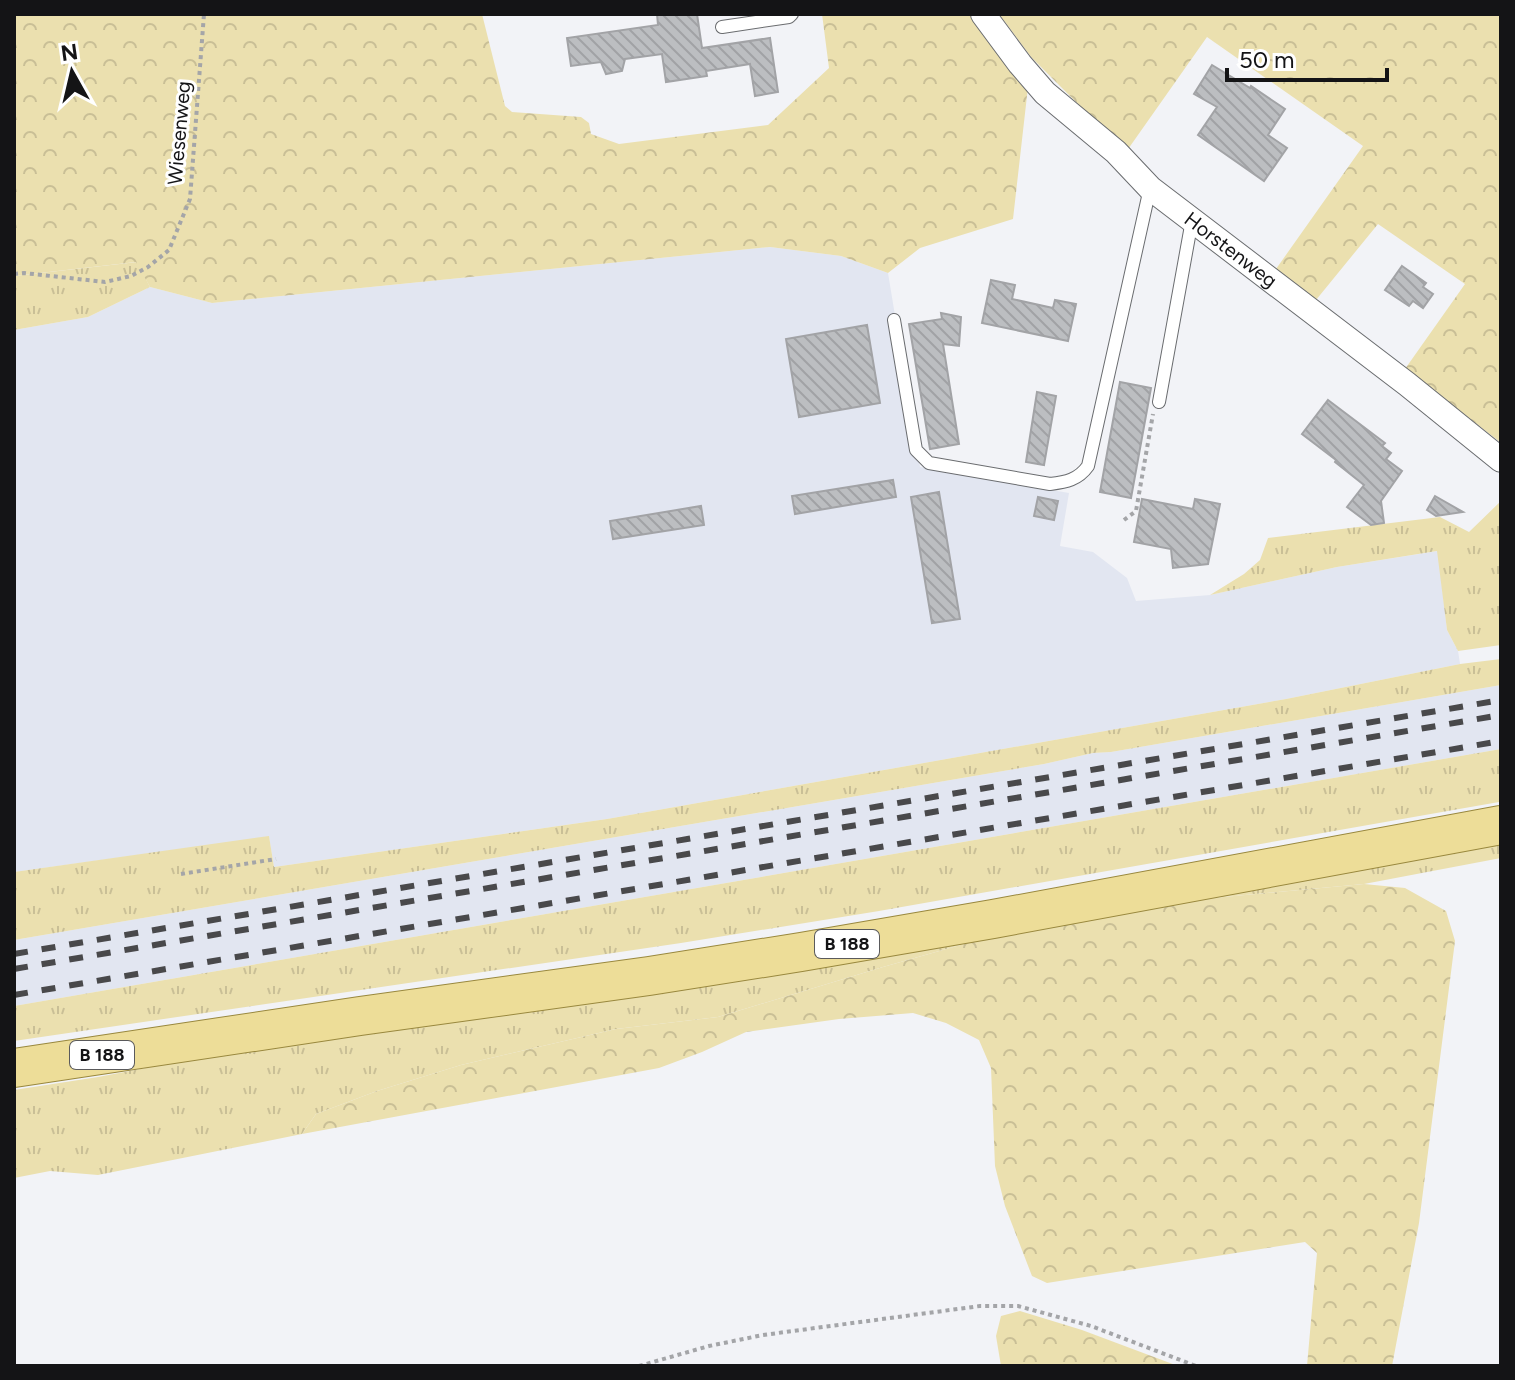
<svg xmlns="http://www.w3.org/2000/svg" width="1515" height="1380" font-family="Figtree,sans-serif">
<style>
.built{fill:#e2e6f1}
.grass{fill:url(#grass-tufts)}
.forest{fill:url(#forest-crowns)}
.building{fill:url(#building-back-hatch);stroke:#a2a3a6;stroke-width:2}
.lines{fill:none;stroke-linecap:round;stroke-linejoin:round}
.lane-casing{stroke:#6a6c6f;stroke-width:14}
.street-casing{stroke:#6a6c6f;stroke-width:26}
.primary-casing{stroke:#99883e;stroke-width:40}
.path{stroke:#a4a5a8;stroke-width:4;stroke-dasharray:4 4;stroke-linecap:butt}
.lane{stroke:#fff;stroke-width:12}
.street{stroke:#fff;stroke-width:24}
.primary{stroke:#eddd98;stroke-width:38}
.rail{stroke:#49494b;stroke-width:6;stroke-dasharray:14 14;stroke-linecap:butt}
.labels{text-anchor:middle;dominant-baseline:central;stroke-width:6;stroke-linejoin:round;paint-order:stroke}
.shield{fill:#fff;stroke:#5a5a5c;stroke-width:2}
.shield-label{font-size:18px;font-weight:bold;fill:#141416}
.street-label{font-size:20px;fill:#141416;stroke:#fff}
</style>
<defs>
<pattern id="grass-tufts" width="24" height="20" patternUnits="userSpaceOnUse" patternTransform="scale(2)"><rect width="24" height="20" fill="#ebe0af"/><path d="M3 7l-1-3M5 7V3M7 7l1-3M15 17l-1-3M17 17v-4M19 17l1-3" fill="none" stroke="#c9bf96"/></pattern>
<pattern id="forest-crowns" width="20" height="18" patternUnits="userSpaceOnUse" patternTransform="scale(2)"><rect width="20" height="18" fill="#ebe0af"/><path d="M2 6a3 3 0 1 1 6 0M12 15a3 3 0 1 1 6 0" fill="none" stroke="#c9bf96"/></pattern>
<pattern id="building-back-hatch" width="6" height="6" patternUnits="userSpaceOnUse" patternTransform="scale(2)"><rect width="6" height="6" fill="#bcbec1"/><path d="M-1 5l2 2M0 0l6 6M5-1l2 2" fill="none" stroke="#a1a2a5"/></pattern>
</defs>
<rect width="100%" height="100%" fill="#f2f3f7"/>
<g class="built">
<polygon points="770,247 841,256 888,273 920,467 1069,493 1060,546 1093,552 1127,578 1136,601 1210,595 1337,567 1438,551 1447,630 1458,651 1460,664 1286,699 607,819 274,867 269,837 14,872 14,330 88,317 150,287 212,303"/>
<polygon points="1501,685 1501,749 14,1006 14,940 1044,764 1093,753 1111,752"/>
</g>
<g class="grass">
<polygon points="137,262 150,287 88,317 14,330 14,276"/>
<polygon points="1501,501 1501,645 1458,651 1447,630 1437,551 1337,567 1210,595 1244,574 1260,560 1268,538 1440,517 1469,532"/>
<polygon points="1501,659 1501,685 1111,752 1093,753 1044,764 14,940 14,872 269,836 274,867 607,819 1286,699 1460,664"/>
<polygon points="1501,749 1501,802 1499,802 879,911 681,943 14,1041 14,1006"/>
<polygon points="1501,839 1501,858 1364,884 1137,905"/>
<polygon points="999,934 883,967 718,1017 616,1029 461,1065 377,1091 316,1114 302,1134 98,1175 50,1171 14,1178 14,1090 98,1077 287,1041"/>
</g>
<g class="forest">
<polygon points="14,14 482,14 505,106 512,112 581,117 589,123 591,134 619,144 768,125 829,68 822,14 972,14 1028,87 1013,219 920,248 888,273 841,256 770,247 212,303 150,287 136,262 14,276"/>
<polygon points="999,14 1501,14 1500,442 1405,369 1465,284 1378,224 1316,300 1276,269 1363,146 1207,37 1126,152 1031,57"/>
<polygon points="1364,884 1405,888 1446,911 1455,941 1419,1223 1392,1366 1307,1366 1317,1253 1305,1242 1047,1283 1032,1276 1005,1206 995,1166 991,1068 979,1040 946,1023 913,1013 839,1019 746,1032 702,1052 659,1068 302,1134 316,1114 377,1091 461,1065 616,1029 718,1017 883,967 999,934 1137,905"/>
<polygon points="1020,1311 1082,1330 1178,1366 1001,1366 996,1336 1001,1316"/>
</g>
<g class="building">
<polygon points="657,14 697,14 702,48 770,38 778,92 755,96 750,64 706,71 707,76 666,82 662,54 625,59 622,71 606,74 601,62 571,66 567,38 658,25"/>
<polygon points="1212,65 1250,88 1251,86 1285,109 1268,135 1287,148 1264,181 1198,135 1217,107 1194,94"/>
<polygon points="1402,266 1426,283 1423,287 1433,294 1423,308 1413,301 1409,306 1385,290"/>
<polygon points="991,280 1015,285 1012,299 1053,308 1055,300 1076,304 1068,341 982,323"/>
<polygon points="941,313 961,317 959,346 943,344 959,444 930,449 909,324 942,319"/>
<polygon points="867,325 880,403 799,417 786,339"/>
<polygon points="1120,382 1151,388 1131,498 1100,492"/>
<polygon points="1037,392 1056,396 1044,465 1026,462"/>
<polygon points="1328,400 1385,443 1382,446 1391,453 1386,459 1402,471 1381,501 1384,523 1371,525 1347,507 1364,485 1335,462 1336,460 1302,434"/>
<polygon points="893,480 896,497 795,514 792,496"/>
<polygon points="939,492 960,619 932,623 911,497"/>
<polygon points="1435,496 1463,512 1436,516 1427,510"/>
<polygon points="1038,497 1058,501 1054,520 1034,516"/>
<polygon points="1142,499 1193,509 1195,499 1220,504 1208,564 1173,568 1171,549 1134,542"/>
<polygon points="701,506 704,525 613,539 610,521"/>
</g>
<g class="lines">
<defs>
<g id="lane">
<polyline points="722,27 789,17 792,14"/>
<path d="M894 320 916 450 929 463 1050 484C1066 482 1078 480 1088 466L1150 188"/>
<polyline points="1159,402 1192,220"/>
</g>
<g id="street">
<path id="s1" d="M983 14 1020 64 1045 93 1116 152 1150 188 1407 384 1501 460"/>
</g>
<polyline id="primary" points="14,1068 360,1016 649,976 801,952 993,919 1501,825"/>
</defs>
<use href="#lane" class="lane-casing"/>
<use href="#street" class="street-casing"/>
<use href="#primary" class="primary-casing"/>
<g class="path">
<polyline points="14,274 24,273 105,282 131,276 148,267 169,250 190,199 204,14"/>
<polyline points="1124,520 1136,511 1153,414"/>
<polyline points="181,874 276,859"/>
<polyline points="639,1366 709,1346 763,1335 980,1306 1018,1306 1091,1326 1196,1366"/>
</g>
<use href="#lane" class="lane"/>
<use href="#street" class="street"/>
<use href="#primary" class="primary"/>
<g class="rail">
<polyline points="14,954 1501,700"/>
<polyline points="14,969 1501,715"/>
<polyline points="14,995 1501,741"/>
</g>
</g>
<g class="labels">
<g class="shield">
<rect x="815" y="930" width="64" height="28" rx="6"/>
<rect x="70" y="1041" width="64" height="28" rx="6"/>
</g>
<g class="shield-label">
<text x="847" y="944">B 188</text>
<text x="102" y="1055">B 188</text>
</g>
<g class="street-label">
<text transform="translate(179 133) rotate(-85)">Wiesenweg</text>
<text stroke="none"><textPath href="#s1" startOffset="344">Horstenweg</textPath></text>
</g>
</g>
<rect width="1515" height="1380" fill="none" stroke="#141416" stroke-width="32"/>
<g transform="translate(72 72) rotate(352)" stroke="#ffffff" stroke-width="6" paint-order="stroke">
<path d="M0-6L14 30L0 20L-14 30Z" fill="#141416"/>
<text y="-12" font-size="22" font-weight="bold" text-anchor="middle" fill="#141416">N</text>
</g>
<path d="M1227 68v12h160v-12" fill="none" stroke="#141416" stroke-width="4"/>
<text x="1239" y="68" font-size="24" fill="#141416" stroke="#ffffff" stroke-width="6" paint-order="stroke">50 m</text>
</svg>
